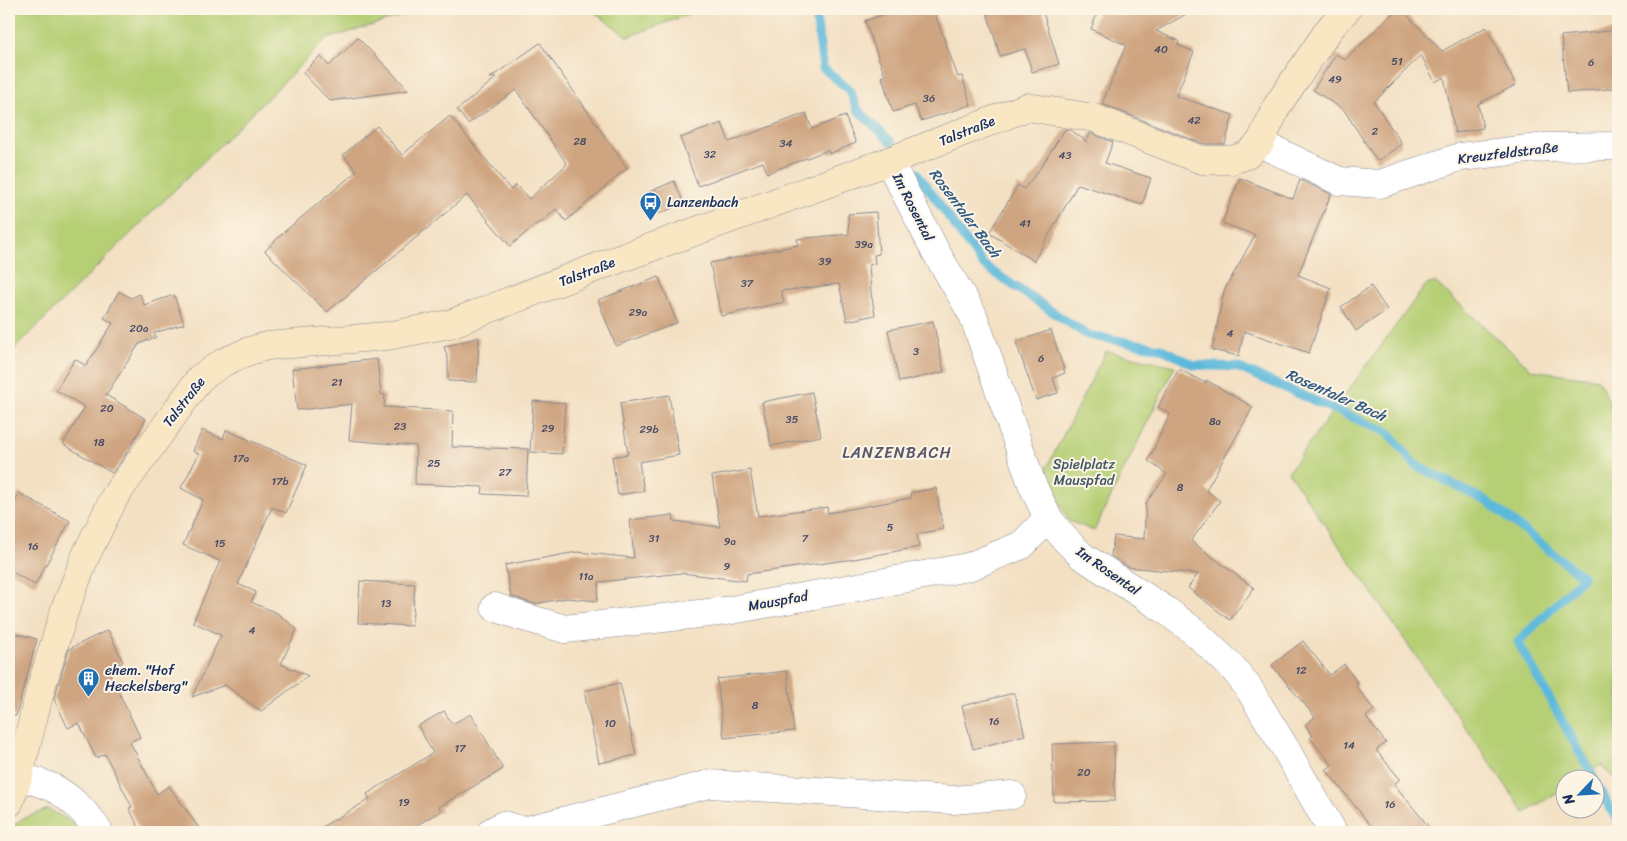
<svg xmlns="http://www.w3.org/2000/svg" width="1627" height="841" font-family="Sriracha,sans-serif">
<style>
.green{fill:#b6cf75;stroke:#687f6a}
.lines{fill:none;stroke-linecap:round;stroke-linejoin:round}
.stream{stroke:#5db9db;stroke-width:9}
.building{fill:#cfa581}
.minor-casing{stroke:#878890;stroke-width:29}
.secondary-casing{stroke:#878890;stroke-width:29}
.minor{stroke:#fff;stroke-width:28}
.secondary{stroke:#f9e7c3;stroke-width:28}
.labels{text-anchor:middle;dominant-baseline:central;stroke-width:4;stroke-linejoin:round;paint-order:stroke}
.number-label{font-size:11px;fill:#484c67}
.street-label{font-size:14px;fill:#1b2f5e;stroke:#fcf5e5}
.poi-label{font-size:14px;fill:#1b2f5e;stroke:#fcf5e5;text-anchor:start}
.park-label{font-size:14px;fill:#425764;stroke:#fcf5e5}
.water-label{font-size:15px;font-style:italic;fill:#2f5884;stroke:#fcf5e5}
.quarter-label{font-size:16px;letter-spacing:1px;fill:#5a586a;stroke:#fcf5e5}
</style>
<rect width="100%" height="100%" fill="#fcf5e5"/>
<filter id="ink" filterUnits="userSpaceOnUse"><feTurbulence type="fractalNoise" baseFrequency=".02" numOctaves="2"/><feDisplacementMap in="SourceGraphic" scale="10" xChannelSelector="R" yChannelSelector="G"/><feConvolveMatrix kernelMatrix="1 2 1 2 8 2 1 2 1" color-interpolation-filters="sRGB"/></filter>
<filter id="wash" filterUnits="userSpaceOnUse"><feTurbulence type="fractalNoise" baseFrequency=".0096" numOctaves="4" result="noise"/><feDisplacementMap in="SourceGraphic" scale="20" xChannelSelector="R" yChannelSelector="G"/><feGaussianBlur stdDeviation="1.12" result="paint"/><feColorMatrix in="noise" values="0 0 0 0 0 0 0 0 0 0 0 0 0 0 0 0 0 1.4 0 .05"/><feComposite in="paint" operator="in"/></filter>
<g filter="url(#wash)">
<rect width="100%" height="100%" fill="#f3e0c3"/>
<g class="green">
<polygon points="9,9 425,9 327,39 9,354"/>
<polygon points="590,9 702,9 628,37"/>
<polygon points="1435,282 1532,370 1598,379 1618,420 1618,783 1601,765 1580,778 1564,778 1564,788 1525,813 1288,472 1425,286"/>
<polygon points="1106,351 1175,366 1094,531 1069,521 1044,473"/>
<polygon points="48,809 77,825 81,832 9,832 9,829 22,819"/>
</g>
<g class="lines">
<g class="stream">
<polyline points="815,9 823,68 850,90 857,109 891,142"/>
<polyline points="917,173 983,265 1087,335 1160,348 1194,365 1237,367 1389,433 1415,465 1488,502 1583,577 1518,642 1594,778"/>
<polyline points="1594,780 1618,822"/>
</g>
</g>
<g id="blocks">
<g class="building">
<polygon points="900,9 933,9 958,77 962,76 971,105 921,121 915,105 893,112 882,77 885,76 865,21"/>
<polygon points="986,9 1042,9 1059,64 1032,72 1025,49 1000,56"/>
<polygon points="1099,9 1195,9 1156,31 1179,41 1178,45 1194,52 1176,96 1233,115 1225,144 1207,144 1201,143 1102,104 1126,45 1091,29"/>
<polygon points="1397,9 1401,9 1442,51 1486,27 1516,85 1478,104 1483,128 1455,133 1444,77 1435,82 1421,55 1374,102 1402,144 1377,161 1344,110 1313,90 1336,54 1345,60"/>
<polygon points="1618,30 1618,88 1567,93 1561,36"/>
<polygon points="358,38 409,90 330,101 303,73 320,56 329,66"/>
<polygon points="540,43 627,168 566,221 556,209 541,223 539,222 510,246 467,195 327,312 265,251 284,232 357,171 343,155 377,126 402,155 450,116 511,190 516,185 529,199 567,164 516,90 468,124 457,110 497,77 490,78"/>
<polygon points="806,113 812,129 845,116 856,143 829,154 828,150 767,173 763,162 698,186 680,138 722,123 729,142"/>
<polygon points="1065,129 1071,130 1087,142 1090,133 1113,142 1105,163 1151,178 1142,205 1078,184 1034,261 989,233 1018,185 1024,189 1041,167"/>
<polygon points="1240,178 1293,199 1300,180 1331,194 1298,275 1331,288 1309,353 1244,331 1239,356 1212,350 1224,291 1255,235 1222,223"/>
<polygon points="674,181 684,203 659,214 649,192"/>
<polygon points="876,212 879,254 874,255 875,264 869,265 871,293 875,315 847,321 839,284 781,291 784,302 721,316 710,263 798,245 797,239 849,234 848,214"/>
<polygon points="659,277 677,323 616,346 598,300"/>
<polygon points="1371,286 1387,310 1356,331 1341,307"/>
<polygon points="119,291 131,298 140,294 144,305 174,295 184,324 154,333 156,337 139,344 106,395 146,419 125,456 112,473 63,444 85,407 56,390 75,359 86,366 113,323 104,318"/>
<polygon points="933,321 944,372 899,382 888,330"/>
<polygon points="1051,330 1065,373 1053,378 1058,393 1036,400 1016,342"/>
<polygon points="479,337 477,382 448,381 448,359 444,347"/>
<polygon points="377,359 381,394 385,395 384,407 453,411 452,447 528,449 526,496 482,494 483,487 415,484 416,446 349,440 352,404 297,410 292,369"/>
<polygon points="1179,369 1205,383 1206,380 1253,407 1206,490 1220,501 1191,541 1254,588 1230,620 1188,588 1198,574 1128,567 1111,556 1114,536 1144,539 1146,503 1167,474 1148,461 1170,414 1158,407"/>
<polygon points="812,392 821,436 771,446 762,402"/>
<polygon points="669,395 679,455 639,462 644,491 618,495 612,457 628,454 620,403"/>
<polygon points="533,401 565,403 562,454 530,452"/>
<polygon points="202,430 223,439 226,430 307,465 286,513 272,507 238,584 256,592 251,602 277,613 297,629 281,664 308,676 261,711 225,685 192,697 221,635 193,622 220,561 183,545 203,500 181,488 199,454 193,451"/>
<polygon points="750,470 758,516 827,507 828,513 911,498 910,493 936,488 943,529 917,534 919,547 854,559 747,574 746,581 682,573 599,582 597,601 567,598 534,604 511,596 505,565 577,552 634,558 630,520 673,515 674,521 720,527 712,476"/>
<polygon points="19,493 70,521 35,585 9,570 9,513"/>
<polygon points="360,581 415,584 412,626 358,623"/>
<polygon points="108,630 123,662 108,669 140,737 130,742 157,794 169,786 202,832 141,832 129,808 132,807 105,754 96,758 79,723 68,728 54,699 69,649"/>
<polygon points="9,632 37,639 16,716 9,715"/>
<polygon points="1303,641 1330,675 1344,664 1358,684 1356,686 1374,710 1366,717 1386,743 1376,750 1400,779 1394,784 1433,832 1376,832 1326,770 1332,765 1310,738 1313,736 1305,725 1315,717 1272,665"/>
<polygon points="787,671 794,731 724,738 717,679"/>
<polygon points="620,683 636,755 599,763 584,691"/>
<polygon points="1014,693 1025,735 973,749 962,706"/>
<polygon points="444,711 452,724 471,714 503,769 439,807 441,811 405,832 313,832 370,799 367,794 433,753 418,726"/>
<polygon points="1114,742 1115,801 1054,802 1052,744"/>
</g>
</g>
</g>
<g filter="url(#ink)">
<use href="#blocks" fill-opacity="0" stroke="#878890" stroke-width="1"/>
<g class="lines">
<defs>
<g id="minor">
<polyline points="1260,143 1339,181 1380,184 1460,157 1546,147 1618,146"/>
<polyline points="889,161 937,254 973,315 1032,484 1048,518 1064,538 1082,556 1167,611 1196,633 1233,668 1248,687 1285,748 1333,832"/>
<polyline points="495,607 517,615 565,629 726,611 968,567 1022,545 1048,518"/>
<path d="M19 775C30 780 42 783 53 788 70 796 89 816 99 832"/>
<polyline points="491,832 503,825 523,831 710,784 953,800 1012,795"/>
</g>
<polyline id="secondary" points="9,803 19,775 40,691 64,612 86,555 115,496 200,378 224,362 249,351 267,346 387,336 450,324 600,266 889,161 1027,107 1094,118 1202,160 1232,160 1247,155 1260,143 1277,106 1330,28 1347,9"/>
</defs>
<use href="#minor" class="minor-casing"/>
<use href="#secondary" class="secondary-casing"/>
<use href="#minor" class="minor"/>
<use href="#secondary" class="secondary"/>
</g>
</g>
<defs>
<symbol id="bus-pin" viewBox="-11 -11 22 30"><path d="M0 17L-7.5 6A9.5 9.5 0 1 1 7.5 6Z" fill="#1f6fb2" stroke="#fcf5e5"/><path d="M-5-6H5V4H4V6H2V4H-2V6H-4V4H-5ZM-3.5-4V0h7V-4ZM-3.5 1.2v1.5H-2V1.2ZM2 1.2v1.5H3.5V1.2Z" fill="#fff"/></symbol>
<symbol id="building-pin" viewBox="-11 -11 22 30"><path d="M0 17L-7.5 6A9.5 9.5 0 1 1 7.5 6Z" fill="#1f6fb2" stroke="#fcf5e5"/><path d="M-4-6H4V6H1V3H-1V6H-4ZM-2.5-4.3h1.7v1.8h-1.7ZM.8-4.3h1.7v1.8H.8ZM-2.5-1h1.7V.8h-1.7ZM.8-1h1.7V.8H.8Z" fill="#fff"/></symbol>
</defs>
<g fill-rule="evenodd">
<use href="#bus-pin" x="638" y="190" width="25" height="34"/>
<use href="#building-pin" x="76" y="666" width="25" height="34"/>
</g>
<g class="labels">
<g class="number-label">
<text x="1161" y="49">40</text>
<text x="1397" y="61">51</text>
<text x="1591" y="62">6</text>
<text x="1335" y="79">49</text>
<text x="929" y="98">36</text>
<text x="1194" y="120">42</text>
<text x="1375" y="131">2</text>
<text x="580" y="141">28</text>
<text x="786" y="143">34</text>
<text x="710" y="154">32</text>
<text x="1065" y="155">43</text>
<text x="1025" y="223">41</text>
<text x="864" y="244">39a</text>
<text x="825" y="261">39</text>
<text x="747" y="283">37</text>
<text x="638" y="312">29a</text>
<text x="139" y="328">20a</text>
<text x="1230" y="333">4</text>
<text x="916" y="351">3</text>
<text x="1041" y="358">6</text>
<text x="337" y="382">21</text>
<text x="107" y="408">20</text>
<text x="792" y="419">35</text>
<text x="1215" y="421">8a</text>
<text x="400" y="426">23</text>
<text x="548" y="428">29</text>
<text x="649" y="429">29b</text>
<text x="99" y="442">18</text>
<text x="241" y="458">17a</text>
<text x="434" y="463">25</text>
<text x="505" y="472">27</text>
<text x="280" y="481">17b</text>
<text x="1180" y="487">8</text>
<text x="890" y="527">5</text>
<text x="654" y="538">31</text>
<text x="805" y="538">7</text>
<text x="730" y="541">9a</text>
<text x="220" y="543">15</text>
<text x="33" y="546">16</text>
<text x="727" y="566">9</text>
<text x="586" y="576">11a</text>
<text x="386" y="603">13</text>
<text x="252" y="630">4</text>
<text x="1301" y="670">12</text>
<text x="755" y="705">8</text>
<text x="994" y="721">16</text>
<text x="610" y="723">10</text>
<text x="1349" y="745">14</text>
<text x="460" y="748">17</text>
<text x="1084" y="772">20</text>
<text x="404" y="802">19</text>
<text x="1390" y="804">16</text>
</g>
<g class="street-label">
<text transform="translate(967 131) rotate(-22)">Talstraße</text>
<text transform="translate(1508 153) rotate(-7)">Kreuzfeldstraße</text>
<text transform="translate(913 207) rotate(63)">Im Rosental</text>
<text transform="translate(587 272) rotate(-21)">Talstraße</text>
<text transform="translate(184 402) rotate(-52)">Talstraße</text>
<text transform="translate(1108 571) rotate(35)">Im Rosental</text>
<text transform="translate(778 601) rotate(-10)">Mauspfad</text>
</g>
<g class="poi-label">
<text x="667" y="202">Lanzenbach</text>
<text x="105" y="670">ehem. "Hof<tspan x="105" dy="16">Heckelsberg"</tspan></text>
</g>
<g class="park-label">
<text x="1084" y="464">Spielplatz<tspan x="1084" dy="16">Mauspfad</tspan></text>
</g>
<g class="water-label">
<text transform="translate(965 213) rotate(53)">Rosentaler Bach</text>
<text transform="translate(1336 395) rotate(24)">Rosentaler Bach</text>
</g>
<g class="quarter-label">
<text x="897" y="452">LANZENBACH</text>
</g>
</g>
<rect width="1627" height="841" fill="none" stroke="#fcf5e5" stroke-width="30"/>
<g transform="translate(1580 794) rotate(245)"><circle r="24" fill="#fcf5e5" stroke="#a2a6af"/>
<path d="M0-4L9 19L0 12L-9 19Z" fill="#1f6fb2"/>
<text y="-8" font-size="14" font-weight="bold" text-anchor="middle" fill="#1b2f5e">N</text>
</g>
</svg>
